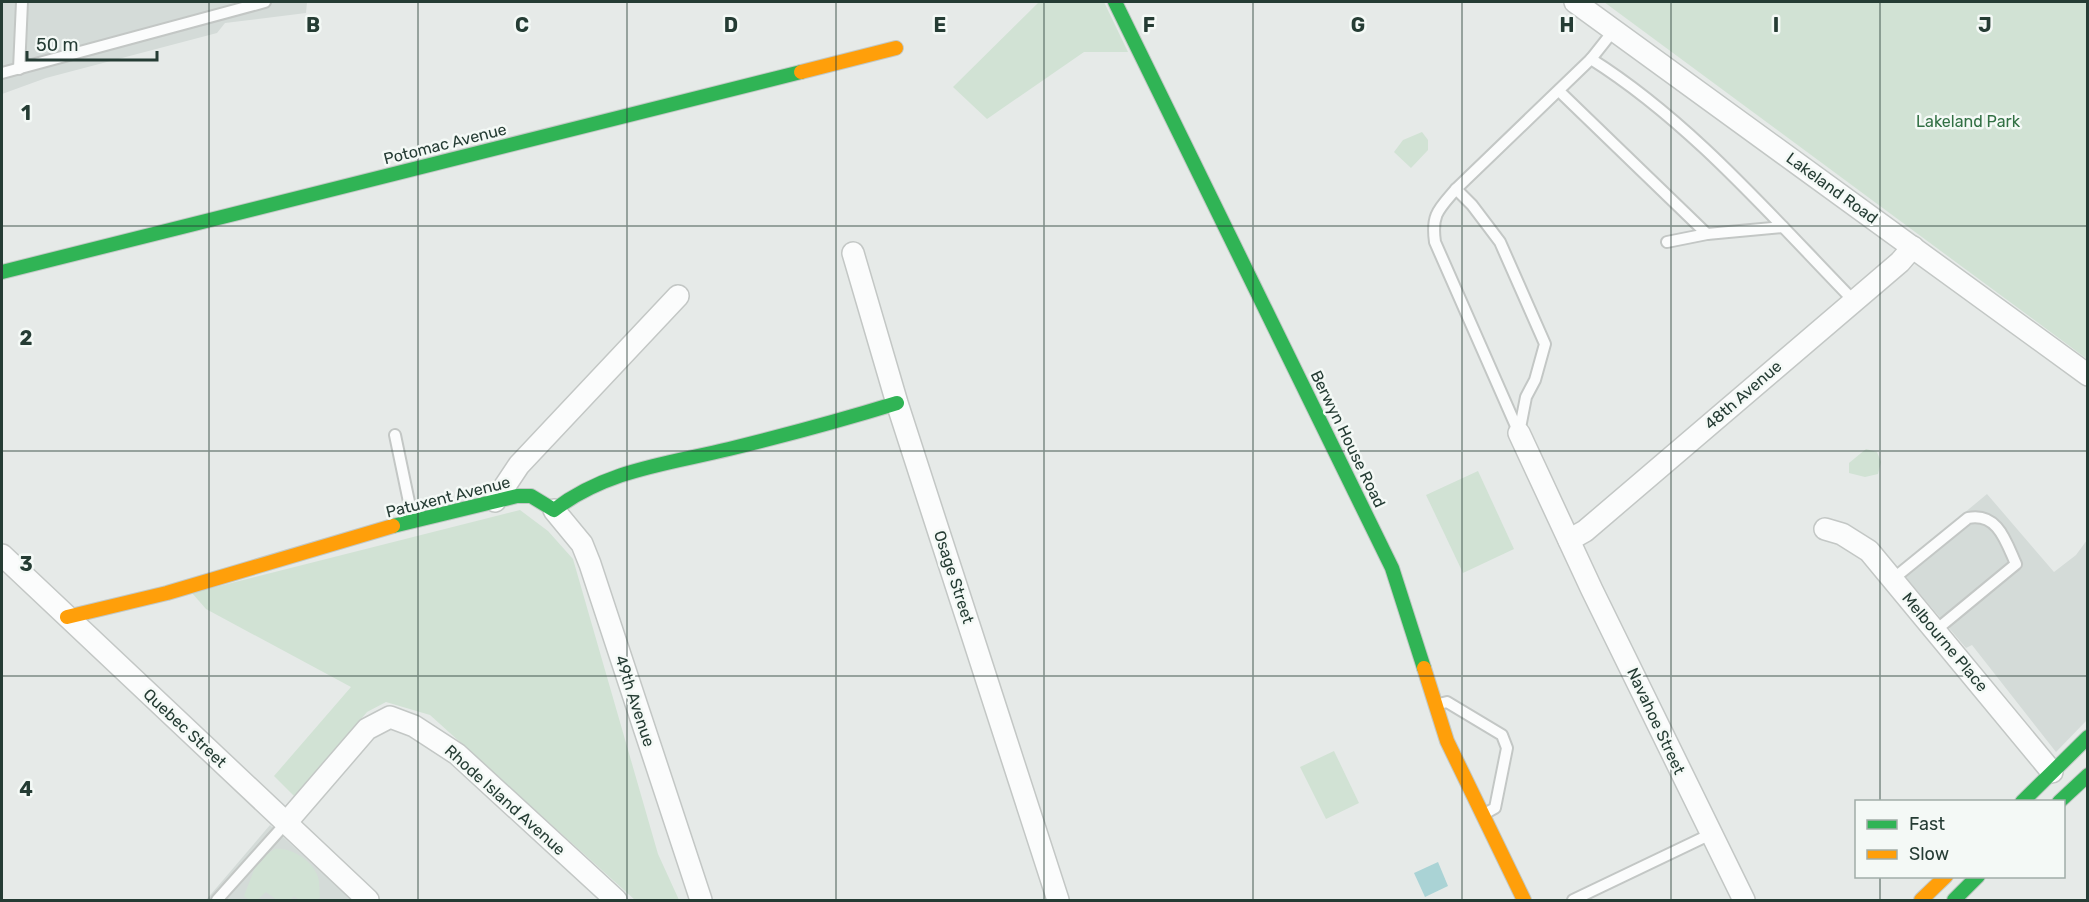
<svg xmlns="http://www.w3.org/2000/svg" width="2089" height="902" font-family="Rubik,sans-serif">
<style>
.built{fill:#d4dbd8}
.green{fill:#d1e2d4}
.water{fill:#aad3d5}
.lines{fill:none;stroke-linecap:round;stroke-linejoin:round}
.lane-casing{stroke:#c3c7c5;stroke-width:14}
.street-casing{stroke:#c3c7c5;stroke-width:24}
.fast-casing{stroke:#c2c8c5;stroke-width:16}
.slow-casing{stroke:#c2c8c5;stroke-width:16}
.lane{stroke:#fbfcfc;stroke-width:10}
.street{stroke:#fbfcfc;stroke-width:21}
.fast{stroke:#30b455;stroke-width:14}
.slow{stroke:#ff9f0a;stroke-width:14}
.grid{fill:none;stroke:#253c34;stroke-width:1.5;stroke-opacity:0.55}
.labels{text-anchor:middle;dominant-baseline:central;stroke-width:5;stroke-linejoin:round;paint-order:stroke}
.park-label{font-size:16px;fill:#327044;stroke:#f4f9f6}
.street-label{font-size:16px;fill:#253c34;stroke:#f4f9f6}
.grid-label{font-size:20px;text-anchor:middle;font-weight:bold;fill:#253c34;stroke:#f4f9f6;stroke-width:5;stroke-linejoin:round;paint-order:stroke}
</style>
<rect width="100%" height="100%" fill="#e6eae8"/>
<g class="built">
<polygon points="2,2 307,2 306,13 225,23 217,33 46,78 2,94"/>
<polygon points="1987,494 2054,572 2076,555 2087,540 2087,720 2056,752 1972,645 1966,648 1898,568"/>
<polygon points="270,825 352,900 206,900"/>
</g>
<g class="green">
<polygon points="1039,2 1104,2 1128,52 1084,52 987,119 953,87"/>
<polygon points="1604,2 2087,2 2087,359"/>
<polygon points="1422,132 1428,140 1428,150 1411,168 1394,152 1403,140"/>
<polygon points="1866,449 1877,452 1881,462 1878,474 1865,477 1849,473 1849,463"/>
<polygon points="1478,471 1514,549 1463,573 1426,495"/>
<polygon points="520,510 548,531 573,559 658,854 679,900 635,900 430,715 386,702 367,712 295,797 274,776 351,687 206,609 192,593"/>
<polygon points="1334,751 1359,803 1326,819 1300,767"/>
<path d="M275 849C291 847 313 861 318 877 320 883 319 891 320 897L317 900H299L294 896 290 900H277L266 892 257 900H249L244 896 257 862 260 863 267 854Z"/>
</g>
<polygon class="water" points="1438,862 1448,886 1425,897 1414,873"/>
<g class="lines">
<defs>
<g id="lane">
<path d="M1591 59C1691 122 1772 217 1854 301"/>
<polyline points="19,69 22,2"/>
<polyline points="2,73 265,2"/>
<polyline points="1559,91 1707,234"/>
<polyline points="1456,189 1472,205 1500,242 1545,344 1535,380 1526,397 1519,433"/>
<polyline points="1667,242 1707,234 1783,227"/>
<path d="M1519 433 1435 242C1431 214 1439 209 1456 189L1591 59 1614 30"/>
<polyline points="395,435 413,521"/>
<path d="M1893 579 1968 518C1998 512 2006 542 2016 564L1936 630"/>
<polyline points="1439,704 1447,702 1502,735 1507,748 1495,808 1486,813"/>
<polyline points="217,900 286,823"/>
<polyline points="1573,900 1711,834"/>
</g>
<g id="street">
<polyline points="1575,2 2088,375"/>
<polyline points="853,253 897,403 1058,900"/>
<polyline points="1519,433 1592,590 1744,900"/>
<polyline points="495,501 519,465 678,296"/>
<polyline points="554,510 582,544 590,564 701,900"/>
<polyline points="1825,529 1842,534 1869,551 2052,772"/>
<polyline points="1569,540 1585,531 1900,262 1913,247"/>
<polyline points="2,555 368,900"/>
<polyline points="286,823 367,729 390,717 414,726 457,754 616,900"/>
</g>
<g id="fast">
<polyline points="1115,2 1392,568 1424,668"/>
<polyline points="2,272 801,72"/>
<path d="M393 526 517 496H531L554 510C606 470 667 464 729 449 786 435 842 420 897 403"/>
<polyline points="2022,802 2088,737"/>
<polyline points="2059,802 2088,775"/>
<polyline points="1954,900 1978,876"/>
</g>
<g id="slow">
<polyline points="801,72 896,48"/>
<polyline points="67,617 167,593 393,526"/>
<polyline points="1424,668 1447,741 1524,900"/>
<polyline points="1921,900 1946,876"/>
</g>
</defs>
<use href="#lane" class="lane-casing"/>
<use href="#street" class="street-casing"/>
<use href="#fast" class="fast-casing"/>
<use href="#slow" class="slow-casing"/>
<use href="#lane" class="lane"/>
<use href="#street" class="street"/>
<use href="#fast" class="fast"/>
<use href="#slow" class="slow"/>
</g>
<path class="grid" d="M209 2V900M418 2V900M627 2V900M836 2V900M1044 2V900M1253 2V900M1462 2V900M1671 2V900M1880 2V802M2 226H2088M2 451H2088M2 676H2088M1880 876V900"/>
<g class="labels">
<g class="park-label">
<text x="1968" y="121">Lakeland Park</text>
</g>
<g class="street-label">
<text transform="translate(445 144) rotate(-14)">Potomac Avenue</text>
<text transform="translate(1832 188) rotate(36)">Lakeland Road</text>
<text transform="translate(1743 395) rotate(-41)">48th Avenue</text>
<text transform="translate(1348 439) rotate(64)">Berwyn House Road</text>
<text transform="translate(448 497) rotate(-14)">Patuxent Avenue</text>
<text transform="translate(954 577) rotate(72)">Osage Street</text>
<text transform="translate(1945 642) rotate(50)">Melbourne Place</text>
<text transform="translate(635 701) rotate(72)">49th Avenue</text>
<text transform="translate(1656 721) rotate(65)">Navahoe Street</text>
<text transform="translate(185 728) rotate(43)">Quebec Street</text>
<text transform="translate(505 800) rotate(42)">Rhode Island Avenue</text>
</g>
</g>
<g class="grid-label">
<text x="313" y="32">B</text>
<text x="522" y="32">C</text>
<text x="731" y="32">D</text>
<text x="940" y="32">E</text>
<text x="1149" y="32">F</text>
<text x="1358" y="32">G</text>
<text x="1567" y="32">H</text>
<text x="1776" y="32">I</text>
<text x="1985" y="32">J</text>
<text x="26" y="120">1</text>
<text x="26" y="345">2</text>
<text x="26" y="571">3</text>
<text x="26" y="796">4</text>
</g>
<rect width="2089" height="902" fill="none" stroke="#253c34" stroke-width="6"/>
<rect x="1855" y="800" width="210" height="78" fill="#f4f9f6" stroke="#a1ada8" stroke-width="1.5"/>
<rect x="1867" y="820" width="30" height="9" fill="#30b455" stroke="#a1ada8" stroke-width="1.5"/>
<text x="1909" y="830" font-size="18" fill="#253c34">Fast</text>
<rect x="1867" y="850" width="30" height="9" fill="#ff9f0a" stroke="#a1ada8" stroke-width="1.5"/>
<text x="1909" y="860" font-size="18" fill="#253c34">Slow</text>
<path d="M27 51v9h130v-9" fill="none" stroke="#253c34" stroke-width="3"/>
<text x="36" y="51" font-size="18" fill="#253c34" stroke="#f4f9f6" stroke-width="4.5" paint-order="stroke">50 m</text>
</svg>
